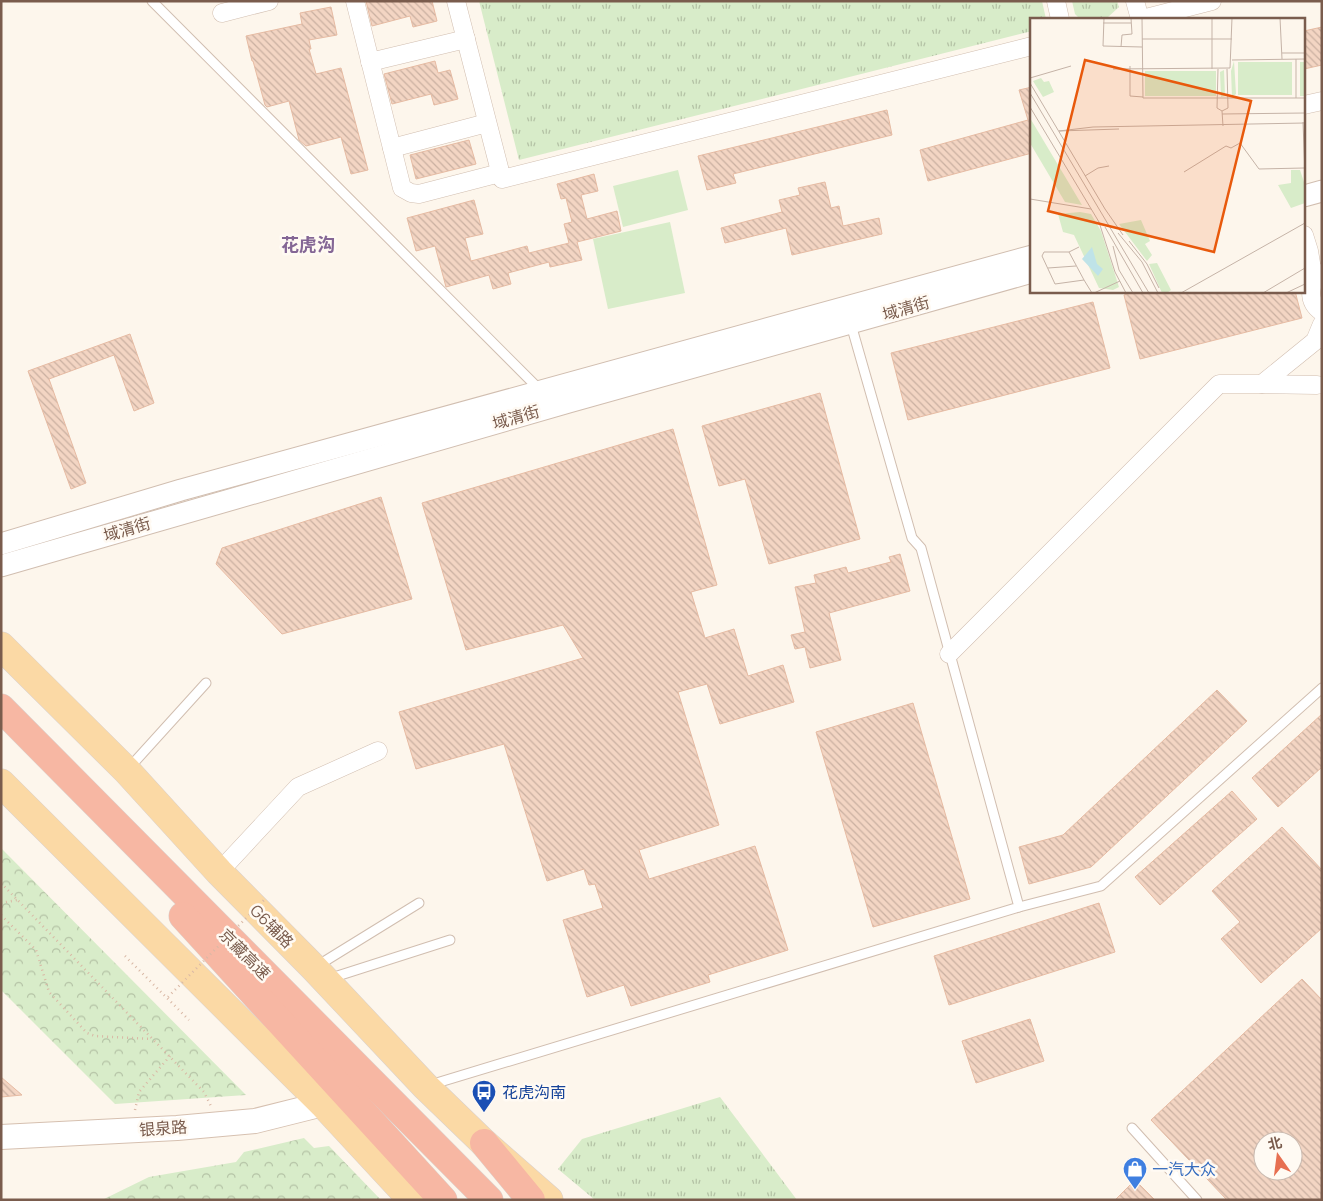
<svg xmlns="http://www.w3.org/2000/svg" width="1323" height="1201" font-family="Manrope,'Noto Sans SC',sans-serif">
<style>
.grass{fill:url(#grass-tufts)}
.forest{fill:url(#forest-crowns)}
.pitch{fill:#d8ecc9}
.building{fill:url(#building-back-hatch);stroke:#e6bba3;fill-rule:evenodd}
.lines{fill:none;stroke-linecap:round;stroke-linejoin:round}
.service-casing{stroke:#d1beb0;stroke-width:11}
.minor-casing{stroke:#d1beb0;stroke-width:19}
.tertiary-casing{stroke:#d1beb0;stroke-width:23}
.secondary-casing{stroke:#d6c0b0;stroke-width:26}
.primary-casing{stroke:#dad1cd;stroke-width:29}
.motorway-casing{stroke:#dad1cd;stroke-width:29}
.path{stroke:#d9b8a5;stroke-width:2.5;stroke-dasharray:1 4;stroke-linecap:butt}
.service{stroke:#fff;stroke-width:9}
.minor{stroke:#fff;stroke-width:18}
.tertiary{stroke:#fff;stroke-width:21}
.secondary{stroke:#fff;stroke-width:24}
.primary{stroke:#fbd9a5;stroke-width:28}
.motorway{stroke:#f7b7a3;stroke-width:28}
.path-bridge{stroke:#d9b8a5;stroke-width:2.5;stroke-dasharray:1 4;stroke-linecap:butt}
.labels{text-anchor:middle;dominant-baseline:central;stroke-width:5;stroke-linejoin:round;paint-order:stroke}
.street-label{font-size:16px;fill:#7a5c4d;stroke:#fffaf3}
.transit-label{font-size:16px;fill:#164399;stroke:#fffaf3;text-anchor:start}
.shop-label{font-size:16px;fill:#366cbe;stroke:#fffaf3;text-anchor:start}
.neighbourhood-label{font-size:18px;font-weight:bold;fill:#846695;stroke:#fffaf3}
.inset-road{fill:none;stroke:#c5b3a7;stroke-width:1}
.view{fill:#e8590c;fill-opacity:0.15;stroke:#e8590c;stroke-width:2.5}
.inset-edge{fill:none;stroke:#7a5c4d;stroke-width:2.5}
</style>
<defs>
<pattern id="grass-tufts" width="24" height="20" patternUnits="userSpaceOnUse" patternTransform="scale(1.25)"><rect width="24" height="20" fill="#d8ecc9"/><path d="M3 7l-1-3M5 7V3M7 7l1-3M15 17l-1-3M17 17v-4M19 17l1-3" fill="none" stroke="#b4c2a5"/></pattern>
<pattern id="forest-crowns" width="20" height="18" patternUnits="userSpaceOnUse" patternTransform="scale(1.25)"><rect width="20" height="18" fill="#d8ecc9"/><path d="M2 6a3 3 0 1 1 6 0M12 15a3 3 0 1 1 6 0" fill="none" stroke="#b4c2a5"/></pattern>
<pattern id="building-back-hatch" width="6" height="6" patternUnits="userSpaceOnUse" patternTransform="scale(1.25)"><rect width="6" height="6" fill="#f3d5c3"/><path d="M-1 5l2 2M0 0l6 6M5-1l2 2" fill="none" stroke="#cab0a1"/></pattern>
</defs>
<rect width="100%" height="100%" fill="#fdf6ec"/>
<g class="grass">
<polygon points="479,1 1042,1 1046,19 1032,19 1032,31 519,160"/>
<polygon points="1072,1 1117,1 1119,7 1107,18 1080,19 1075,14"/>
<polygon points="720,1097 797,1200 595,1200 558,1169 582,1139"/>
</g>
<g class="forest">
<polygon points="1,848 246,1095 115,1104 1,990"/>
<polygon points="304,1138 314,1148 329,1146 381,1200 102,1200 149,1177 236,1162 244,1152"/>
</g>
<g class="pitch">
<polygon points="678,170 688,210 623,227 613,186"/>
<polygon points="670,222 685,293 608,309 593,239"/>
</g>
<g class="building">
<polygon points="366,1 432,1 437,21 413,27 410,16 372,26"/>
<polygon points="331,7 337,35 309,40 311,49 309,49 316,74 341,68 368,170 351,174 341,137 306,146 299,140 289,101 267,107 265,105 253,61 252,61 246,36 302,24 300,13"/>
<polygon points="1322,27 1322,65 1304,69 1304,31"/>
<polygon points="435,61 438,73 450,70 458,99 434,105 431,94 392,104 384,74"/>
<polygon points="1032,87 1032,153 928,181 920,150 1028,120 1019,90"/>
<polygon points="887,110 892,135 733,174 736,183 707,190 698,156"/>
<polygon points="469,140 476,164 416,179 410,155"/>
<polygon points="594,174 598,191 581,195 587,219 617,211 621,231 577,242 582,260 550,267 549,262 508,273 511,284 493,289 489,275 446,287 435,246 416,251 407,218 474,200 483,234 465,238 471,261 527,246 529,253 569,243 564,224 572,222 566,198 561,199 557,184"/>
<polygon points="825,182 831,208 839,206 843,226 879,218 882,234 792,255 786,228 725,243 721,228 782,212 779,200 800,195 798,188"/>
<polygon points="1139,291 1295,291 1302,318 1140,359 1124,295"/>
<polygon points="1093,302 1110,368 908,420 891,353"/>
<polygon points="130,334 154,403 134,411 114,355 49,379 86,483 71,489 28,371"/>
<polygon points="820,393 860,539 769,564 745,479 719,486 702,426"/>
<polygon points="673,429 717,585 691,592 705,638 734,629 748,676 783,665 794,702 720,724 707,684 678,692 719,825 639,850 649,879 755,846 788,950 708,975 710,982 631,1006 624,985 587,997 563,920 603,908 595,884 589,885 584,869 547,881 504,744 416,769 399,712 583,658 563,625 466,650 422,503"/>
<polygon points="381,497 412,599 282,634 216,564 222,548"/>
<polygon points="900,554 910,591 829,613 841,660 810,668 805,647 795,649 791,635 805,632 795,587 816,583 814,575 846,567 848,573 891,562 889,557"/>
<polygon points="1217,690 1247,721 1091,867 1029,884 1019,847 1063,835"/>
<polygon points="913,703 970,899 873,927 816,732"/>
<polygon points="1322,714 1322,767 1278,807 1252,778"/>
<polygon points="1232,791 1257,819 1160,905 1135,877"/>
<polygon points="1282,827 1322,870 1322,928 1261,983 1221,939 1240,922 1212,891"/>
<polygon points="1099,903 1115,952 949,1005 934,956"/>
<path d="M1302 979 1322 1000V1200H1227L1151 1120ZM1263 1141H1293V1171H1263Z"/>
<polygon points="1030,1019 1044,1061 976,1083 962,1041"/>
<polygon points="1,1077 22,1095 1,1097"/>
<polygon points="1135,1180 1155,1200 1115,1200"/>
</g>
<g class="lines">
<defs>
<g id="service">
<polyline points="152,1 540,390"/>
<polyline points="129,768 206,683"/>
<polyline points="1019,907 1101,886 1322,688"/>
<polyline points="317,966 419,903"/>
<polyline points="328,979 450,940"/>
<polyline points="430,1085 1019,907 921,548 912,538 850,321"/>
<polyline points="1132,1128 1197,1200"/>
</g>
<g id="minor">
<polyline points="355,1 402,188 411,193 419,194 500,173"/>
<polyline points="456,1 502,179 1032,46"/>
<polyline points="1056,1 1060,19"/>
<polyline points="1135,1 1140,19"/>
<polyline points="222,13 269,1"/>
<polyline points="1142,19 1212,1"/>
<polyline points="370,62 466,39"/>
<polyline points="1304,105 1322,101"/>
<polyline points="392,148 487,123"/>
<polyline points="1304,235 1309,251 1314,281"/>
<path d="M1322 273C1308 283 1307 302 1322 312"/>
<polyline points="1262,384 1317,385"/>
<polyline points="949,654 1219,384 1262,384 1315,341 1322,324"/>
<polyline points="219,872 298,787 378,751"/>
</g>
<g id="tertiary">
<polyline points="1304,196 1322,191"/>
<polyline points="1,544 181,490 1032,256"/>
<polyline points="1,566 569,402 1032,272"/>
</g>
<polyline id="secondary" points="1,1137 177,1128 255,1121 323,1104"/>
<g id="primary">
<polyline points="1,646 127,771 219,872 314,968 425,1086 484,1143 549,1200"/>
<polyline points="1,783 323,1104 412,1200"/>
</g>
<g id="motorway">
<polyline points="1,708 489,1200"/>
<polyline points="183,916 443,1200"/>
<polyline points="484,1143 531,1200"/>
</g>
</defs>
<use href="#service" class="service-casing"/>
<use href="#minor" class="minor-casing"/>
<use href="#tertiary" class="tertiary-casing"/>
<use href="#secondary" class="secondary-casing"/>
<use href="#primary" class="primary-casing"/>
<use href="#motorway" class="motorway-casing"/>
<g class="path">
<polyline points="1,883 204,1092 211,1106"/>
<polyline points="1,903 17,900"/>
<polyline points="1,915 36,950 49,992 87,1033 95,1036 152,1039"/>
<polyline points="125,956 189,1020"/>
<polyline points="135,1110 139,1092 170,1056"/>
</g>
<use href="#service" class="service"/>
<use href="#minor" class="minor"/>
<use href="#tertiary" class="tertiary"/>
<use href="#secondary" class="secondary"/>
<use href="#primary" class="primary"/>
<use href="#motorway" class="motorway"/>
<polyline class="path-bridge" points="168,997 266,898"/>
</g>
<defs>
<symbol id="bus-pin" viewBox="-11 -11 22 30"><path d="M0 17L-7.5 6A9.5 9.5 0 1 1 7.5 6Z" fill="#1a4fb4" stroke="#fffaf3"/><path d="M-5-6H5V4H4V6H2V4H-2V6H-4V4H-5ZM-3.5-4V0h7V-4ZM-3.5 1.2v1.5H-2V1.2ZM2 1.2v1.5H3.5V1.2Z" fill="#fff"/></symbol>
<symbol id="shop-pin" viewBox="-11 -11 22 30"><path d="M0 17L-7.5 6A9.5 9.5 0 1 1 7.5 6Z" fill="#3f7fe0" stroke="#fffaf3"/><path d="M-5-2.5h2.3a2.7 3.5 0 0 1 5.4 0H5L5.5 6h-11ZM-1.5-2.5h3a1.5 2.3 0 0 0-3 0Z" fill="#fff"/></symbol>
</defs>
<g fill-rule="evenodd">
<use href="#bus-pin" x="470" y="1078" width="28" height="38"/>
<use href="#shop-pin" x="1121" y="1155" width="28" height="38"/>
</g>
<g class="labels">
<g class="street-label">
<text transform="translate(906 308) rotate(-16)">域清街</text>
<text transform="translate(516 417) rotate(-16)">域清街</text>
<text transform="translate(127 529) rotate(-16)">域清街</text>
<text transform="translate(272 926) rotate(45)">G6辅路</text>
<text transform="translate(245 954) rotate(45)">京藏高速</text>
<text transform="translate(163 1128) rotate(-4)">银泉路</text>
</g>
<g class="transit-label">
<text x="502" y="1092">花虎沟南</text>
</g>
<g class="shop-label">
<text x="1152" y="1169">一汽大众</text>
</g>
<g class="neighbourhood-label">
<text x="308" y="244">花虎沟</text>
</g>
</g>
<g transform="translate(1030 18)">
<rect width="275" height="275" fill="#fdf6ec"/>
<path d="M204 43 206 76 202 79 201 53ZM208 44H262V77H208ZM270 44H275V78H270ZM194 52 195 78 191 79 190 54ZM115 53H186V78H115ZM111 202 120 223 115 226 122 237 117 243 89 206ZM127 245 141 272 137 275H132L119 246Z" fill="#d8ecc9"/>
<path d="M11 60 14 64 19 63 24 74 13 79 3 63ZM0 100 52 187 35 184 0 125ZM261 152H270L275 167V185L261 190 248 167 261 165ZM50 194 61 196 71 213 89 269 83 272 69 270 44 217 33 214 28 196Z" fill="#d8ecc9"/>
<path d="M62 229 67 246 73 251 68 258 52 241Z" fill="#bfe3e8"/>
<path class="inset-road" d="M74 0 73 28 112 29M112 0 113 80H275M250 0 252 41M73 5H101M112 21H202M91 29 92 17 102 16 101 0M252 35H275M266 41V80M202 42 275 41M100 48V78L113 79M83 51 200 50 202 0M182 51V0M188 51 187 90 192 93 193 108M0 60 41 48M0 65 75 191 93 217M0 75 119 275M0 89 69 204 85 254 96 275M192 93 198 90 197 51M192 96 275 95M273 104 275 156M29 113 63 109 275 105M29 113 89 111M210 125 229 151 274 150M154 154 196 128 201 130 210 125M55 158 68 150 79 148M0 181 61 191M75 209 113 275M88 215 112 244 128 275M99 223 117 246 129 270M83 228 89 252 103 275M49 229 39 234 54 262M39 234H14L12 238 25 266 54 262 62 275M18 250 46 248M64 275 90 263M151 275 275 205M233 275 275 250M256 275 275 266"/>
<path class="view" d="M55 42 221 83 184 234 18 193Z"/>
<rect width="275" height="275" class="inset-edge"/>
</g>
<rect width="1323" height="1201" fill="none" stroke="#7a5c4d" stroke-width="5"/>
<g transform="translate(1278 1156) rotate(346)"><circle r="24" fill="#fffaf3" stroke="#cabbb1"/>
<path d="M0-4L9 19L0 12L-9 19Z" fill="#e76f51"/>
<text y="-8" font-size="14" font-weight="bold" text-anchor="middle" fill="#7a5c4d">北</text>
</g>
</svg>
